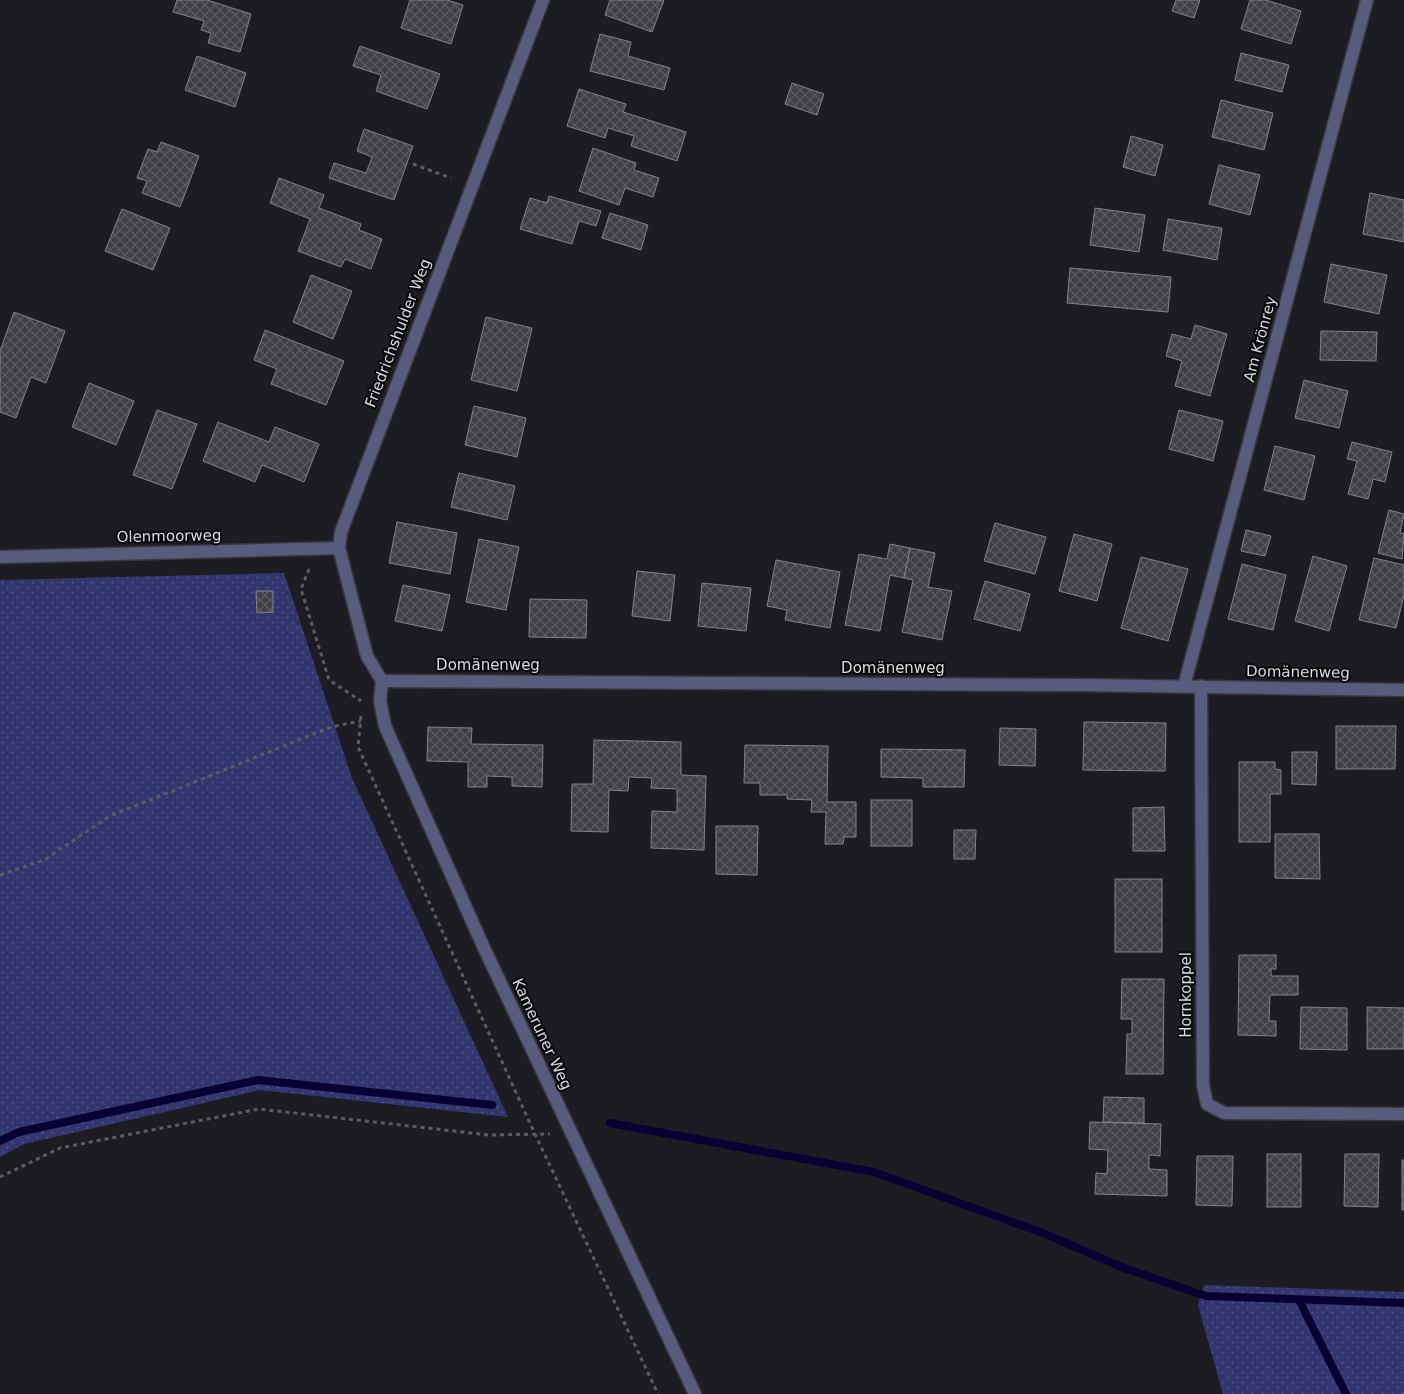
<svg xmlns="http://www.w3.org/2000/svg" width="1404" height="1394" font-family="'DejaVu Sans',sans-serif">
<style>
.grass{fill:url(#grass-dots)}
.lines{fill:none;stroke-linecap:round;stroke-linejoin:round}
.stream{stroke:#080032;stroke-width:8}
.building{fill:url(#building-cross-hatch);stroke:#81838a}
.street-casing{stroke:#37383d;stroke-width:15}
.path{stroke:#5c5c62;stroke-width:3;stroke-dasharray:4 4;stroke-linecap:butt}
.street{stroke:#575c7e;stroke-width:12}
.labels{text-anchor:middle;dominant-baseline:central;stroke-width:4;stroke-linejoin:round;paint-order:stroke}
.street-label{font-size:15px;fill:#dbdbdf;stroke:#07080a}
</style>
<defs>
<pattern id="grass-dots" width="8" height="8" patternUnits="userSpaceOnUse" patternTransform="scale(1.25)"><rect width="8" height="8" fill="#33366e"/><path d="M2 2h.1M6 6h.1" fill="none" stroke="#505282" stroke-width="1.8" stroke-linecap="round"/></pattern>
<pattern id="building-cross-hatch" width="8" height="8" patternUnits="userSpaceOnUse" patternTransform="scale(1.25)"><rect width="8" height="8" fill="#3f4046"/><path d="M0 0l8 8M0 8l8-8" fill="none" stroke="#5a5b60"/></pattern>
</defs>
<rect width="100%" height="100%" fill="#1c1d23"/>
<g class="grass">
<polygon points="284,573 352,778 508,1117 260,1090 24,1144 0,1157 0,580"/>
<polygon points="1204,1285 1404,1292 1404,1394 1223,1394 1198,1305"/>
</g>
<g class="lines">
<g class="stream">
<polyline points="610,1123 874,1172 1043,1233 1124,1268 1206,1296 1404,1303"/>
<polyline points="0,1141 19,1132 258,1080 492,1105"/>
<polyline points="1299,1300 1346,1394"/>
</g>
</g>
<g class="building">
<polygon points="177,0 207,0 251,14 240,52 208,43 211,33 201,30 204,21 173,12"/>
<polygon points="410,0 447,0 463,5 451,44 401,28"/>
<polygon points="610,0 664,0 652,32 605,15"/>
<polygon points="1176,0 1200,0 1194,18 1172,11"/>
<polygon points="1250,0 1266,0 1301,11 1291,44 1241,29"/>
<polygon points="600,34 631,42 628,56 670,68 664,90 590,71"/>
<polygon points="360,46 440,74 427,109 376,91 381,75 353,66"/>
<polygon points="1241,53 1289,65 1282,92 1235,80"/>
<polygon points="197,56 246,73 235,107 185,90"/>
<polygon points="792,83 824,94 817,115 785,104"/>
<polygon points="579,89 626,104 623,112 686,132 677,161 631,146 634,136 608,128 605,138 567,126"/>
<polygon points="1221,100 1273,113 1264,150 1212,137"/>
<polygon points="364,129 413,146 394,200 329,178 334,163 366,173 372,157 357,151"/>
<polygon points="1131,136 1163,145 1155,176 1123,167"/>
<polygon points="161,142 199,156 180,207 142,193 147,181 137,178 148,149 157,152"/>
<polygon points="593,148 636,163 634,170 659,178 653,197 625,188 619,205 579,191"/>
<polygon points="1219,165 1260,175 1250,215 1209,204"/>
<polygon points="279,178 324,195 319,208 361,224 359,230 382,239 371,269 345,259 341,267 298,251 310,219 270,203"/>
<polygon points="1370,193 1404,200 1404,242 1363,234"/>
<polygon points="549,196 601,211 596,226 579,221 572,244 520,229 530,198 547,203"/>
<polygon points="1095,208 1145,215 1139,252 1090,245"/>
<polygon points="122,209 170,228 153,270 105,251"/>
<polygon points="610,213 648,225 641,250 602,238"/>
<polygon points="1168,219 1222,228 1217,260 1163,250"/>
<polygon points="1331,264 1387,275 1379,314 1324,302"/>
<polygon points="1070,268 1171,277 1168,312 1067,303"/>
<polygon points="311,275 352,291 333,339 293,322"/>
<polygon points="14,312 65,331 46,383 31,377 16,418 0,412 0,351"/>
<polygon points="486,317 532,328 517,391 471,380"/>
<polygon points="1195,325 1227,334 1210,396 1175,386 1182,361 1166,356 1172,334 1191,339"/>
<polygon points="265,330 344,361 326,405 271,384 277,369 254,360"/>
<polygon points="1321,331 1377,332 1376,361 1320,360"/>
<polygon points="1304,380 1348,391 1339,428 1295,418"/>
<polygon points="89,383 134,401 116,445 72,427"/>
<polygon points="474,406 526,418 517,457 465,445"/>
<polygon points="157,410 197,424 172,489 133,475"/>
<polygon points="1179,410 1223,421 1213,461 1169,449"/>
<polygon points="218,422 269,442 275,427 319,444 304,482 262,465 255,482 203,461"/>
<polygon points="1352,442 1392,452 1385,482 1373,479 1368,499 1348,494 1357,461 1347,459"/>
<polygon points="1275,446 1315,456 1304,500 1264,490"/>
<polygon points="459,473 515,486 507,520 451,507"/>
<polygon points="1389,510 1404,514 1400,533 1404,534 1402,559 1378,553"/>
<polygon points="397,522 457,533 450,574 389,563"/>
<polygon points="995,523 1046,537 1035,574 984,561"/>
<polygon points="1246,530 1271,536 1265,556 1241,551"/>
<polygon points="1074,534 1112,544 1097,601 1059,591"/>
<polygon points="479,539 519,547 506,610 466,602"/>
<polygon points="890,544 910,548 904,578 890,575 880,631 845,625 859,554 887,559"/>
<polygon points="910,548 935,553 928,587 952,591 942,640 902,632 913,580 904,578"/>
<polygon points="1313,556 1347,566 1329,631 1295,621"/>
<polygon points="1141,557 1188,569 1168,641 1121,628"/>
<polygon points="1374,558 1404,565 1404,595 1396,628 1359,620"/>
<polygon points="776,560 840,572 830,628 785,620 787,610 767,606"/>
<polygon points="1242,564 1286,575 1273,630 1228,619"/>
<polygon points="637,571 675,575 670,621 632,616"/>
<polygon points="985,581 1030,594 1020,631 974,619"/>
<polygon points="702,583 751,588 746,631 698,626"/>
<polygon points="403,585 450,595 442,631 395,621"/>
<polygon points="256,591 273,591 273,612 257,613"/>
<polygon points="530,599 587,600 586,638 529,637"/>
<polygon points="1084,722 1166,723 1165,771 1083,770"/>
<polygon points="1336,726 1396,726 1395,769 1336,769"/>
<polygon points="428,727 472,728 471,744 543,745 542,787 512,786 512,777 487,776 487,787 468,787 468,762 427,761"/>
<polygon points="1000,728 1036,729 1035,766 999,765"/>
<polygon points="594,740 681,742 681,775 706,776 704,850 651,848 652,811 677,812 677,789 651,788 652,778 629,777 628,791 609,790 608,832 571,831 572,784 593,784"/>
<polygon points="745,745 828,746 827,802 856,802 856,837 844,837 843,844 825,844 826,812 811,812 812,800 787,799 787,795 760,795 760,783 744,783"/>
<polygon points="881,749 965,750 964,787 923,787 923,778 881,777"/>
<polygon points="1292,752 1317,752 1316,785 1292,784"/>
<polygon points="1239,762 1275,762 1275,769 1281,770 1281,794 1270,794 1270,842 1239,842"/>
<rect x="871" y="800" width="41" height="46"/>
<polygon points="1164,807 1165,851 1133,851 1133,808"/>
<polygon points="716,826 758,826 757,875 716,874"/>
<polygon points="954,830 976,830 975,859 954,859"/>
<polygon points="1275,834 1319,834 1320,879 1275,878"/>
<rect x="1115" y="879" width="47" height="73"/>
<polygon points="1239,955 1276,955 1276,969 1271,969 1271,976 1298,976 1298,995 1270,995 1269,1021 1276,1021 1276,1036 1238,1035"/>
<polygon points="1122,979 1164,979 1163,1074 1126,1074 1127,1034 1132,1034 1132,1019 1121,1019"/>
<polygon points="1301,1007 1347,1008 1347,1050 1300,1049"/>
<polygon points="1367,1007 1404,1008 1404,1049 1367,1049"/>
<polygon points="1104,1097 1144,1098 1144,1123 1103,1122"/>
<polygon points="1090,1122 1161,1124 1160,1156 1149,1155 1149,1169 1167,1170 1167,1196 1095,1194 1096,1173 1107,1174 1108,1150 1089,1149"/>
<rect x="1267" y="1154" width="34" height="53"/>
<polygon points="1345,1154 1379,1154 1378,1207 1344,1206"/>
<polygon points="1197,1156 1233,1156 1232,1206 1196,1205"/>
<rect x="1402" y="1160" width="2" height="50"/>
</g>
<g class="lines">
<defs>
<g id="street">
<polyline points="0,557 339,548"/>
<polyline points="382,681 1081,685 1404,690"/>
<polyline points="382,681 380,701 385,726 484,948 695,1394"/>
<polyline points="382,681 367,656 339,548 341,532 543,0"/>
<polyline points="1184,686 1367,0"/>
<polyline points="1201,686 1203,1085 1207,1104 1224,1113 1404,1114"/>
</g>
</defs>
<use href="#street" class="street-casing"/>
<g class="path">
<polyline points="413,164 451,178"/>
<polyline points="309,569 301,589 329,680 361,701"/>
<polyline points="361,716 358,747 535,1134 658,1394"/>
<polyline points="0,875 44,860 110,816 331,727 361,721"/>
<polyline points="0,1177 60,1148 259,1109 489,1135 550,1134"/>
</g>
<use href="#street" class="street"/>
</g>
<g class="labels">
<g class="street-label">
<text transform="translate(398 333) rotate(-69)">Friedrichshulder Weg</text>
<text transform="translate(1260 339) rotate(-75)">Am Krönrey</text>
<text transform="translate(169 536) rotate(-1)">Olenmoorweg</text>
<text x="488" y="665">Domänenweg</text>
<text x="893" y="668">Domänenweg</text>
<text transform="translate(1298 672) rotate(1)">Domänenweg</text>
<text transform="translate(1186 995) rotate(-90)">Hornkoppel</text>
<text transform="translate(542 1034) rotate(65)">Kameruner Weg</text>
</g>
</g>
</svg>
